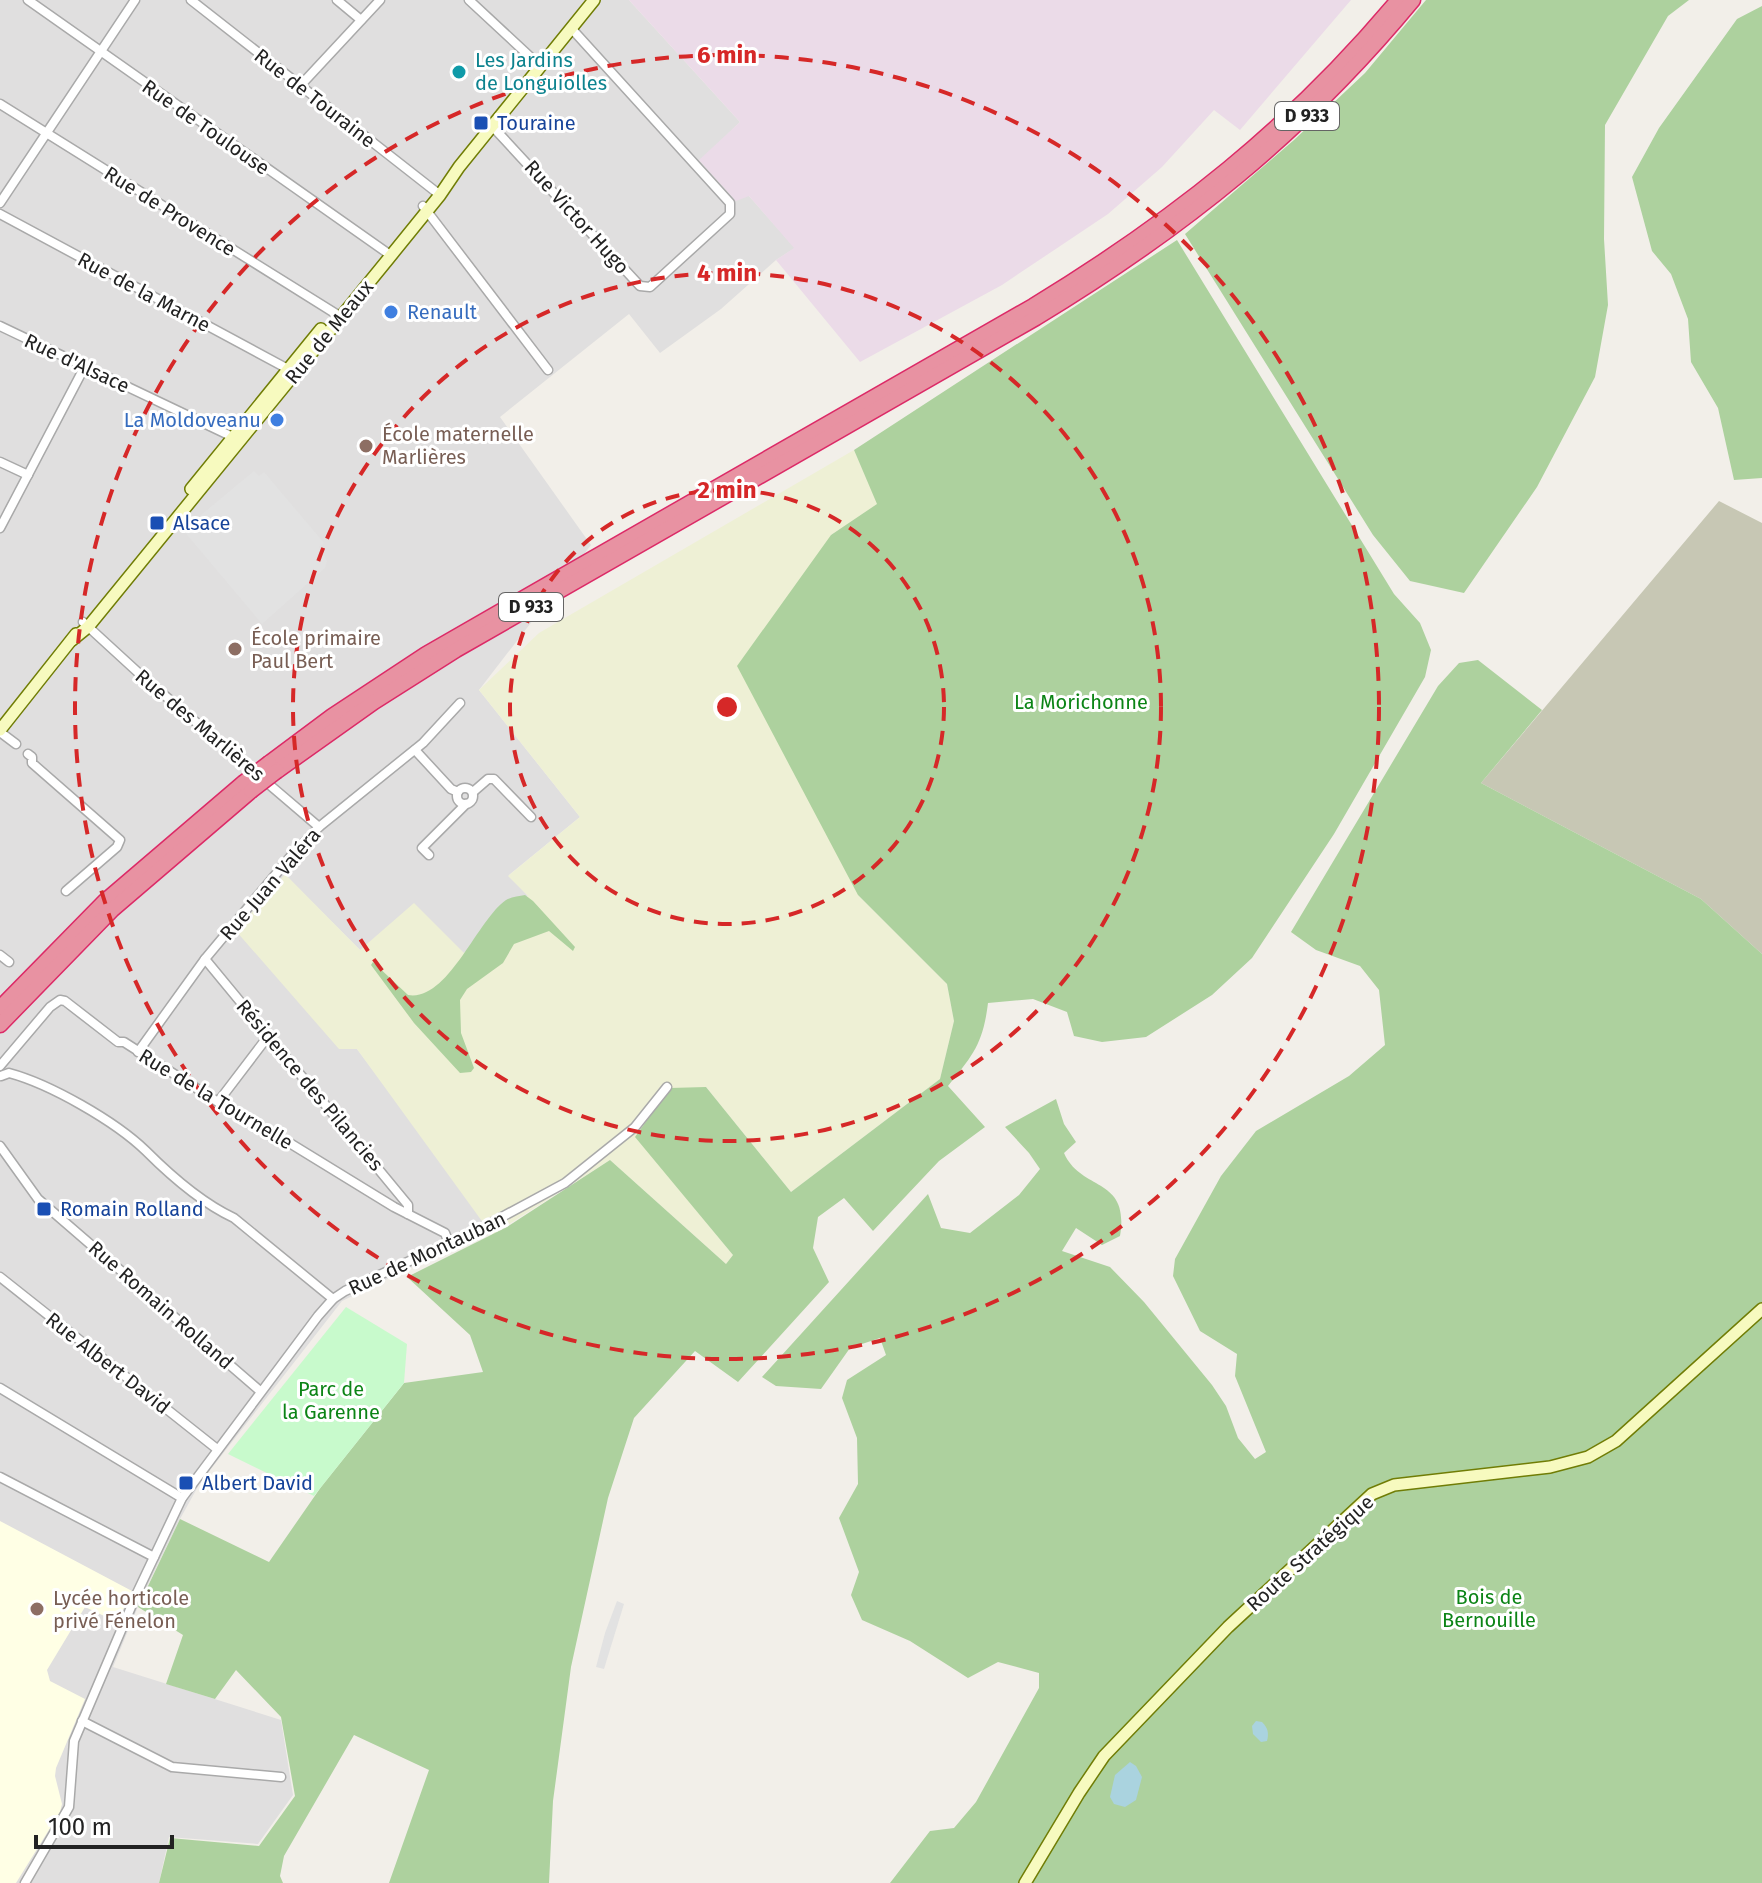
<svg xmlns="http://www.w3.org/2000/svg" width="1762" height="1883" font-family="'Fira Sans',sans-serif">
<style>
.residential{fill:#e0dfdf}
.industrial{fill:#ebdbe8}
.education{fill:#ffffe5}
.construction{fill:#c7c7b4}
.farmland{fill:#eef0d5}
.forest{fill:#add19e}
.park{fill:#c8facc}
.parking{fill:#e2e2e2}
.water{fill:#aad3df}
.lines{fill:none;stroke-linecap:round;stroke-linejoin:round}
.street-casing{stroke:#a9a9a9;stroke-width:11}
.secondary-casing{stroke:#707d05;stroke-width:14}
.highway-casing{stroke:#dc2a67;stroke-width:17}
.street{stroke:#fff;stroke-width:8}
.secondary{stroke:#f7fabf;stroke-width:11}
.highway{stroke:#e892a2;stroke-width:14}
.highway-bridge-casing{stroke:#dc2a67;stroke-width:17;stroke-linecap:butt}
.highway-bridge{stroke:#e892a2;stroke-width:14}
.ring{fill:none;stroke:#d62828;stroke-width:4;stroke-dasharray:14 10}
.culture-dot{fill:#0f9aa8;stroke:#fff;stroke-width:3}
.transit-dot{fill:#1a4fb4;stroke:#fff;stroke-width:3}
.shop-dot{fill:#3f7fe0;stroke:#fff;stroke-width:3}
.education-dot{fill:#8d6e63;stroke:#fff;stroke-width:3}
.labels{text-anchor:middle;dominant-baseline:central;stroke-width:6;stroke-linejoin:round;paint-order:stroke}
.shield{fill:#fff;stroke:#646464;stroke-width:2}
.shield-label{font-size:18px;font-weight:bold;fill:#222}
.culture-label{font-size:20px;fill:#0d838f;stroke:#fff;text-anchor:start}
.street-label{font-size:20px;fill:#222;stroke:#fff}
.transit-label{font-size:20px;fill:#164399;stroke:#fff;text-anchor:start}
.shop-label{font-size:20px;fill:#366cbe;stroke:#fff;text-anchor:start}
.education-label{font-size:20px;fill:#785e54;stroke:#fff;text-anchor:start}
.park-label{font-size:20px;fill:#0c8416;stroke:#fff}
.centre{fill:#d62828;stroke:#fff;stroke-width:4}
.ring-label{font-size:24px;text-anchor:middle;font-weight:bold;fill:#d62828;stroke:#fff;stroke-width:6;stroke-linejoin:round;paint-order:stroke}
</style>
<rect width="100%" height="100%" fill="#f2efe9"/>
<polygon class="residential" points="0,0 629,0 740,122 700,161 749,196 795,248 776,260 721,309 660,353 629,314 500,417 591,545 479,690 580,817 509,875 528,896 464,953 360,950 285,875 357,1049 476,1208 489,1230 342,1301 200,1483 180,1519 142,1597 113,1667 281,1720 293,1795 258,1844 169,1837 159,1883 0,1883"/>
<polygon class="industrial" points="629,0 1351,0 1240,130 1214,110 1162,167 1108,214 1002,285 860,362 776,260 794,248 749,196 736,201 699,160 740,122"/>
<polygon class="education" points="0,1521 132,1591 117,1622 85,1607 47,1670 50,1681 85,1699 56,1768 55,1776 62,1804 60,1812 16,1883 0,1883"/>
<polygon class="construction" points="1719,501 1762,523 1762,954 1701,899 1481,783"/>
<polygon class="farmland" points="854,450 878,504 831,535 858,895 947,984 954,1021 940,1079 791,1192 706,1087 636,1137 733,1255 726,1264 610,1160 492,1235 357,1049 339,1049 236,931 285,874 360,950 414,903 464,953 528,896 508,876 580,817 479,690 539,633"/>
<g class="forest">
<polygon points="1426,0 1689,0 1668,16 1605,125 1604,239 1608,305 1595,377 1537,487 1464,593 1410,581 1373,535 1185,234 1294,140 1365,73"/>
<polygon points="1762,6 1762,478 1734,480 1718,408 1691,362 1688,319 1671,274 1652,251 1632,177 1659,128 1737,19"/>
<path d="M1177 240 1394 594 1420 623 1431 650 1425 677 1334 834 1252 958 1212 995 1146 1037 1102 1042 1074 1036 1067 1012 1033 999 988 1003C983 1044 973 1055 948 1086L985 1127 939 1161 873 1231 844 1198 818 1217 813 1248 829 1282 738 1382 695 1351 634 1418 608 1498 571 1667 553 1801 549 1883H389L429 1770 354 1735 284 1856 280 1876 283 1883H159L170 1838 259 1846 295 1796 281 1717 236 1670 215 1699 166 1684 183 1635 138 1607 180 1519 269 1562 321 1487 404 1383 483 1372 470 1335 407 1277 507 1227 610 1160 726 1264 733 1255 635 1137 670 1088 706 1087 791 1192 940 1079 954 1021 947 984 858 895 737 666 831 535 877 504 854 450Z"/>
<path d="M1478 660 1542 710 1481 783 1701 899 1762 954V1883H890L930 1831 954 1828 976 1802 1039 1688V1673L998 1662 968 1678 910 1641 862 1620 851 1595 859 1572 839 1518 858 1484 857 1438 842 1398 847 1380 886 1355 880 1338 850 1348 821 1389 776 1386 762 1377 928 1194 941 1228 970 1233 1019 1195 1040 1169 1029 1153 1005 1127 1056 1099 1064 1124 1076 1142 1064 1153C1081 1192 1130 1176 1120 1236L1102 1245 1076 1228 1062 1251 1110 1267 1144 1302 1212 1385 1226 1406 1238 1438 1255 1459 1266 1452 1235 1376 1237 1354 1200 1331 1173 1276 1175 1259 1221 1176 1256 1131 1349 1076 1385 1045 1379 990 1360 966 1316 950 1291 932 1438 686 1459 663Z"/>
<path d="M525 895 533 901 575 947 573 951 549 931 514 944 503 963 467 989 460 1000 461 1033 474 1068 471 1072 460 1073 414 1023 371 965 373 962 408 995C448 1002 477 920 506 900 511 897 519 896 525 895Z"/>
</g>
<polygon class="park" points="346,1307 407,1344 404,1383 314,1496 228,1454"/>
<g class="parking">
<polygon points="254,471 259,476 264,472 324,543 319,547 327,561 325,568 262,624 183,530"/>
<polygon points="617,1601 624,1604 604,1669 596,1667 605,1633"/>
</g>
<g class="water">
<path d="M1256 1721 1262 1722C1268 1728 1269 1733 1267 1741L1261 1742 1253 1734 1252 1726Z"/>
<polygon points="1130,1762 1136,1766 1142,1777 1136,1800 1125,1807 1114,1804 1110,1797 1115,1775"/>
</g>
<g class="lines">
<defs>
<g id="street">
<polyline points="28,0 386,252"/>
<polyline points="191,0 440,195"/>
<polyline points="337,0 361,20"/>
<polyline points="469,0 540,66"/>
<polyline points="299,87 380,0"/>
<polyline points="0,104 341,317"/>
<polyline points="492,126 640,286 650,287 730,214 730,203 571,28"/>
<polyline points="0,203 135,0"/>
<polyline points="423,206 548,370"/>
<polyline points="0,214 288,369"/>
<polyline points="0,326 237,439"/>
<polyline points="0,462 28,475"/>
<polyline points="0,528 84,368"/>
<polyline points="83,622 143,677 319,827"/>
<polyline points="0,732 16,744"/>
<polyline points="415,750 451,789 458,792"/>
<polyline points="28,754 32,757 32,763 120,840 117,847 66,891"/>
<circle cx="465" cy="796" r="8"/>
<polyline points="473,792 488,779 494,779 531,817"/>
<polyline points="429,855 422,848 466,804"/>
<polyline points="0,955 9,962"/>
<polyline points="205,959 408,1205 408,1214"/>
<polyline points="138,1052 205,959 291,856 319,827 423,743 460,703"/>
<polyline points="0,1066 50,1007 60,1000 65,1001 118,1042 124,1042 279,1141 288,1142 394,1207 445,1233 449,1243"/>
<path d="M1 1076 9 1073C50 1084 115 1121 146 1151 171 1176 202 1203 234 1218L333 1299"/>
<polyline points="218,1102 269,1035"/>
<polyline points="0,1146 38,1199 260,1391"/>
<polyline points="0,1277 217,1449"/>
<polyline points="0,1388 182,1498"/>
<polyline points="0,1477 154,1557"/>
<polyline points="82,1721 172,1767 281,1777"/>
<polyline points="25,1883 69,1807 74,1741 137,1593 182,1498 318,1316 333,1299 345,1291 487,1225 565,1183 635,1127 667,1087"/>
</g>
<g id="secondary">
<polyline points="191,489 321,329"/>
<polyline points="72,640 88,627 389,258 440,195 459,167 594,0"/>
<polyline points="0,730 76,634"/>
<polyline points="1025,1883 1079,1793 1104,1756 1228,1627 1372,1494 1394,1485 1550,1467 1588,1457 1616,1441 1762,1309"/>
</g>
<g id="highway">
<path d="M269 763 332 716 426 654 1033 306C1174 220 1291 128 1398 0"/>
<path d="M277 771 374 702 456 650 1036 318C1183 229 1303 133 1413 0"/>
<polyline points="0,1008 105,901 243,783"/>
<polyline points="0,1025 112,910 251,791"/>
</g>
</defs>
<use href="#street" class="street-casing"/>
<use href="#secondary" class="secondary-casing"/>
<use href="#highway" class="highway-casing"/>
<use href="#street" class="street"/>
<use href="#secondary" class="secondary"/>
<use href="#highway" class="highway"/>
<defs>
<g id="highway-bridge">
<polyline points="243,783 269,763"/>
<polyline points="251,791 277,771"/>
</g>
</defs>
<use href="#highway-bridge" class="highway-bridge-casing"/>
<use href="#highway-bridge" class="highway-bridge"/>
</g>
<g class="ring">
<circle cx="727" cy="707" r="217"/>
<circle cx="727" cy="707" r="434"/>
<circle cx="727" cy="707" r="652"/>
</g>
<circle class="culture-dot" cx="459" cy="72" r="8"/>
<g class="transit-dot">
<rect x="473" y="115" width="16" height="16" rx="4"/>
<rect x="149" y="515" width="16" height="16" rx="4"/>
<rect x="36" y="1201" width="16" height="16" rx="4"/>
<rect x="178" y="1475" width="16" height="16" rx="4"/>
</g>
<g class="shop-dot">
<circle cx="391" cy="312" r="8"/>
<circle cx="277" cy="420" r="8"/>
</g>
<g class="education-dot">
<circle cx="366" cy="446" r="8"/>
<circle cx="235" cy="649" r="8"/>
<circle cx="37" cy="1609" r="8"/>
</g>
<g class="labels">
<g class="shield">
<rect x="1275" y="102" width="64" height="28" rx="6"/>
<rect x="499" y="593" width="64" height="28" rx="6"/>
</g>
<g class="shield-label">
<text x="1307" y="116">D 933</text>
<text x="531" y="607">D 933</text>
</g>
<g class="culture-label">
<text x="475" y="60">Les Jardins<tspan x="475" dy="23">de Longuiolles</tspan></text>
</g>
<g class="street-label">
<text transform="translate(315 98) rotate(38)">Rue de Touraine</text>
<text transform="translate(206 127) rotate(35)">Rue de Toulouse</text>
<text transform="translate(170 211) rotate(32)">Rue de Provence</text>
<text transform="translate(577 217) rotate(48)">Rue Victor Hugo</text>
<text transform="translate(144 292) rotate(28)">Rue de la Marne</text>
<text transform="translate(329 332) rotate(-51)">Rue de Meaux</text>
<text transform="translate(77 363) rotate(25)">Rue d'Alsace</text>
<text transform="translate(200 725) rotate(40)">Rue des Marlières</text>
<text transform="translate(270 884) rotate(-49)">Rue Juan Valéra</text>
<text transform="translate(310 1085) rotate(50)">Résidence des Pilancies</text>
<text transform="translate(216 1099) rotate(31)">Rue de la Tournelle</text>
<text transform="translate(427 1253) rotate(-25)">Rue de Montauban</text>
<text transform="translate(161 1305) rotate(41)">Rue Romain Rolland</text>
<text transform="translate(108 1363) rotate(38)">Rue Albert David</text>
<text transform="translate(1310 1553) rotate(-42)">Route Stratégique</text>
</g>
<g class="transit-label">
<text x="497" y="123">Touraine</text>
<text x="173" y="523">Alsace</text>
<text x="60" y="1209">Romain Rolland</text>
<text x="202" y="1483">Albert David</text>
</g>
<g class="shop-label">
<text x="407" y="312">Renault</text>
<text x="261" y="420" text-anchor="end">La Moldoveanu</text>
</g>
<g class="education-label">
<text x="382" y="434">École maternelle<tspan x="382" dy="23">Marlières</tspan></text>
<text x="251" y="638">École primaire<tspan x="251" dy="23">Paul Bert</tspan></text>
<text x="53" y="1598">Lycée horticole<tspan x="53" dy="23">privé Fénelon</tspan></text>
</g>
<g class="park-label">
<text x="1081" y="702">La Morichonne</text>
<text x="331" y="1389">Parc de<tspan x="331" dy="23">la Garenne</tspan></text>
<text x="1489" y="1597">Bois de<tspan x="1489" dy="23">Bernouille</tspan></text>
</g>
</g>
<circle cx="727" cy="707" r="12" class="centre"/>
<g class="ring-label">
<text x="727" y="63">6 min</text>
<text x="727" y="281">4 min</text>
<text x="727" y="498">2 min</text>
</g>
<path d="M36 1835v12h136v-12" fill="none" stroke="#222222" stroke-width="4"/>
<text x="48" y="1835" font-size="24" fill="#222222" stroke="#ffffff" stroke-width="6" paint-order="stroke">100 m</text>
</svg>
